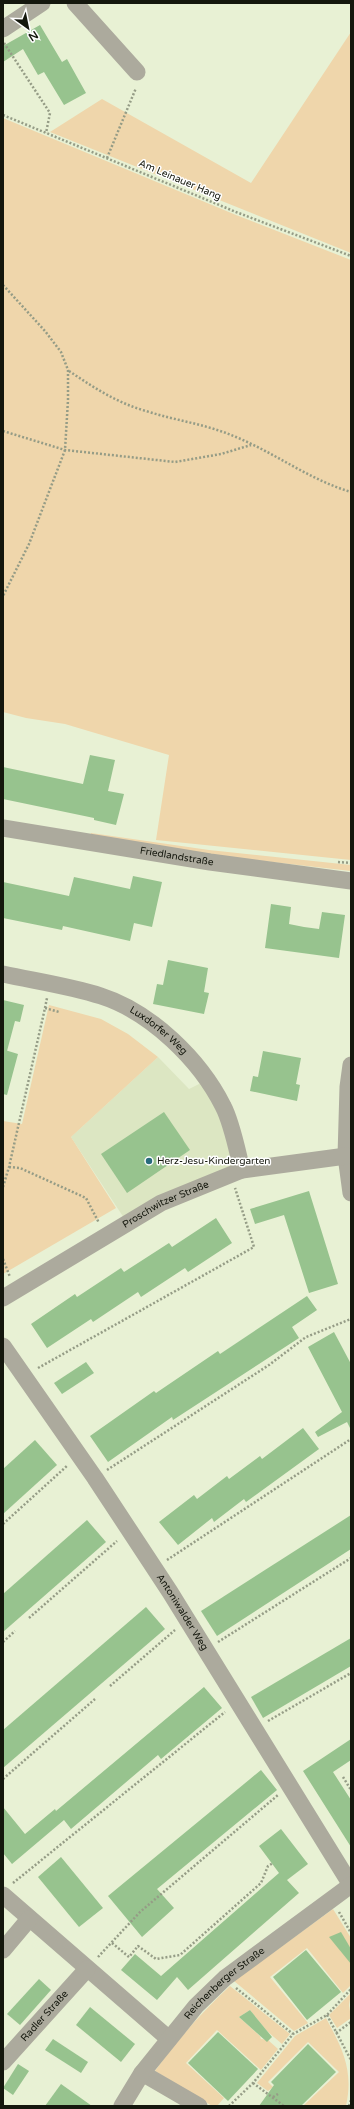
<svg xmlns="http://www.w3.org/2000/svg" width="354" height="2109" font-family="'Varela Round',sans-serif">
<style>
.built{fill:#dce6c2}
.green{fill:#efd6ab}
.building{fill:#97c38e}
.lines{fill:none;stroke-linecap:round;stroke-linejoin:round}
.path{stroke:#959c86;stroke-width:2.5;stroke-dasharray:2 2;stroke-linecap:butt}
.minor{stroke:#acaa9d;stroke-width:17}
.poi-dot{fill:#286b7d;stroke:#fff;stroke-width:1.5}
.labels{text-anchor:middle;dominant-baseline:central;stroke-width:3;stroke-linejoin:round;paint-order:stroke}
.street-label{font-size:10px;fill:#14170d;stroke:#fff}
.poi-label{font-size:10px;fill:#14170d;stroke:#fff;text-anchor:start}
</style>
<rect width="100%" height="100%" fill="#e8f1d4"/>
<polygon class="built" points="158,1057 189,1089 201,1083 219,1108 236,1165 124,1218 71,1137"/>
<g class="green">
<polygon points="351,32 351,253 50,132 102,99 251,183"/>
<polygon points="3,118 236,215 351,260 351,860 156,840 169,755 65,724 26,718 3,712"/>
<polygon points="91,833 209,850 351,865 351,871 210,855 90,837"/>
<polygon points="49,1005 101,1019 128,1034 158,1057 71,1137 116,1208 3,1274 3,1121 22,1124"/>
<polygon points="333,1909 351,1938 351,1985 343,1993 307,1948 270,1977 308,2023 294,2031 234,1981"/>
<path d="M230 1986 290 2034 282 2044 267 2031 250 2010 239 2017 260 2036 261 2039 268 2040 278 2049 261 2070 217 2030 186 2063 224 2098 217 2106H212L155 2071C177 2040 202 2012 230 1986Z"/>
<polygon points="351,1993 349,2005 351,2018 337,2028 329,2015"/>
<path d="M326 2018C342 2048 354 2070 346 2106H303L339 2072 308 2042 268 2082 273 2087 268 2091 257 2083 295 2036Z"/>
</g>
<g class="building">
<polygon points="40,25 62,62 67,59 86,93 64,105 44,72 38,75 23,49 3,62 3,46"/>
<polygon points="90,755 115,760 108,791 124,794 116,825 94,820 94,818 3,799 3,767 83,784"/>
<polygon points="133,876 162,882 152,927 134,923 130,941 63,926 62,930 3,918 3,882 69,896 74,877 130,889"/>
<polygon points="271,904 291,907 289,924 304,927 319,929 322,912 345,915 339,958 265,948"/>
<polygon points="168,960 208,968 204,992 209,993 204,1014 153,1004 157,984 163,985"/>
<polygon points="3,1000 24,1005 20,1022 15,1021 7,1051 5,1050 18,1054 7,1095 3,1094"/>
<polygon points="263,1051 301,1058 296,1084 300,1085 297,1101 250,1091 253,1076 258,1077"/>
<polygon points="164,1112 190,1150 127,1193 101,1154"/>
<polygon points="309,1191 338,1284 309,1293 284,1215 255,1224 250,1209"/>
<polygon points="216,1218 232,1243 188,1272 185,1268 141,1297 138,1292 93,1322 91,1319 47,1348 31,1324 75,1294 77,1297 121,1268 124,1272 169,1243 172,1247"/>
<polygon points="307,1296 317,1310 292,1327 299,1338 173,1420 172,1417 108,1462 90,1436 154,1391 156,1393 218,1351 220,1354"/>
<polygon points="334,1332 351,1364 351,1430 347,1422 318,1437 315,1432 342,1412 308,1347"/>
<polygon points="86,1362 94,1373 62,1394 54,1383"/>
<polygon points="303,1428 319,1449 246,1502 244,1499 214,1522 212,1518 178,1545 159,1522 194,1495 197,1499 227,1476 229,1479 260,1456 262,1459"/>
<polygon points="35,1440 57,1465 3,1514 3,1469"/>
<polygon points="351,1515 351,1549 217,1636 201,1611"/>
<polygon points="87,1520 106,1542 3,1632 3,1594"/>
<polygon points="146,1607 165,1629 3,1768 3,1730"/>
<polygon points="351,1638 351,1666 263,1718 251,1697"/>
<polygon points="204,1687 222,1708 161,1759 158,1755 71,1829 64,1820 12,1864 3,1853 3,1807 25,1834 55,1809 56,1811"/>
<polygon points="351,1739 351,1760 333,1772 351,1800 351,1847 303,1771"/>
<polygon points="261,1770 277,1790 157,1889 174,1908 142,1937 108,1896"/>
<polygon points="281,1829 308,1864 287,1880 299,1893 188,1990 177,1977 157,2000 121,1970 135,1954 161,1976 279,1873 259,1846"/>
<polygon points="61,1857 103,1908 79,1927 38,1877"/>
<polygon points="341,1932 351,1949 351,1964 329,1937"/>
<polygon points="306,1950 341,1992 307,2020 273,1977"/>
<polygon points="39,1979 51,1990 20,2025 7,2014"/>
<polygon points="90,2007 135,2044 121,2062 76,2025"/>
<polygon points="250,2010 272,2037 267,2042 239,2017"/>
<polygon points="218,2032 258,2069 228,2101 188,2063"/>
<polygon points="53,2039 88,2062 81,2073 45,2050"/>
<polygon points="308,2044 336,2072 301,2106 259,2106 274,2085 271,2082"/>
<polygon points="18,2064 29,2071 13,2095 3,2088"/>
<polygon points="61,2084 92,2106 45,2106"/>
</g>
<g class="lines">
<g class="path">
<polyline points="4,43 50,113 46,133"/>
<polyline points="3,115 236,212 351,256"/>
<polyline points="107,158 136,88"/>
<polyline points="3,285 45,331 61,352 68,370 68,400 65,450 29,544 3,596"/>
<path d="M69 371C93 387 117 403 146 411 177 421 206 424 236 437 275 453 310 480 351 492"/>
<polyline points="3,431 65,450 175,462 221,454 251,445"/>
<polyline points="338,862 351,863"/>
<polyline points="45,1008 47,998"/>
<polyline points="9,1167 20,1168 86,1198 99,1223"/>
<polyline points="3,1187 9,1167 45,1008 59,1012"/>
<polyline points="3,1259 10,1277"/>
<polyline points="38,1368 254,1247 235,1188"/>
<polyline points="107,1470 269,1365 306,1337 351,1319"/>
<polyline points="3,1524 68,1465"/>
<polyline points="167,1560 351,1439"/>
<polyline points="29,1618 117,1541"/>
<polyline points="3,1642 15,1631"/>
<polyline points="218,1642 351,1558"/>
<polyline points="110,1686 175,1630"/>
<polyline points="268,1721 351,1673"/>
<polyline points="343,1777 351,1790"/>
<polyline points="3,1779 95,1699"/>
<polyline points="13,1883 225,1712"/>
<polyline points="339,1912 351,1933"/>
<polyline points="112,1943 129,1957 138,1946 156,1959 180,1955 261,1883 268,1866 273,1863"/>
<polyline points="98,1957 140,1912 278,1795"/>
<polyline points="236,1988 293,2034"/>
<polyline points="327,2015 351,2060"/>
<polyline points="336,2033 351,2022"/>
<polyline points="253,2083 284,2106"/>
<polyline points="273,2097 278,2094"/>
<polyline points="229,2106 253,2083 293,2034 327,2015 351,1989"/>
<polyline points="349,2106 351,2100"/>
</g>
<g class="minor">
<polyline points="75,3 137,72"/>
<polyline points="3,29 42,3"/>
<path id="s1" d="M3 828 210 862 351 881"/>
<path id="s2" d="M3 974C35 981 70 986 101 996 151 1012 200 1060 223 1106 232 1123 237 1150 242 1170"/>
<polyline points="351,1065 348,1087 346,1156 351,1193"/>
<path id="s3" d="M3 1298 161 1203 242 1170 346 1156"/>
<path id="s4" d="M3 1346 95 1478 170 1592 351 1885"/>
<polyline points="3,1895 169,2039"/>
<polyline points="3,1950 29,1919"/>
<path id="s5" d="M3 2062 87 1969"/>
<polyline points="142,2073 199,2106"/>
<path id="s6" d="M122 2106 142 2073 196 2006 225 1978 351 1885"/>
</g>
</g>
<circle class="poi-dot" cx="149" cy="1161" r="4"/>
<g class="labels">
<g class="street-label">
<text transform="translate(180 180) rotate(23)">Am Leinauer Hang</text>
<text stroke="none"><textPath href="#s1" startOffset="176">Friedlandstraße</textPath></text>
<text stroke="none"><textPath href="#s2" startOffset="168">Luxdorfer Weg</textPath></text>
<text stroke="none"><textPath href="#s3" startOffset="188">Proschwitzer Straße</textPath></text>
<text stroke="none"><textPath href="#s4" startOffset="321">Antoniwalder Weg</textPath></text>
<text stroke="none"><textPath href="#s6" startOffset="161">Reichenberger Straße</textPath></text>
<text stroke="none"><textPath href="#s5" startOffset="62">Radler Straße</textPath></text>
</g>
<g class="poi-label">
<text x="157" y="1161">Herz-Jesu-Kindergarten</text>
</g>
</g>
<rect width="354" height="2109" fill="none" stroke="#14170d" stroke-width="8"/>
<g transform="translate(28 28) rotate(147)" stroke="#ffffff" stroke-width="3" paint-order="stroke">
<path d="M0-3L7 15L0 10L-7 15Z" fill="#14170d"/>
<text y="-6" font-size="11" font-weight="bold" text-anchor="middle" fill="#14170d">N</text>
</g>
</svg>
